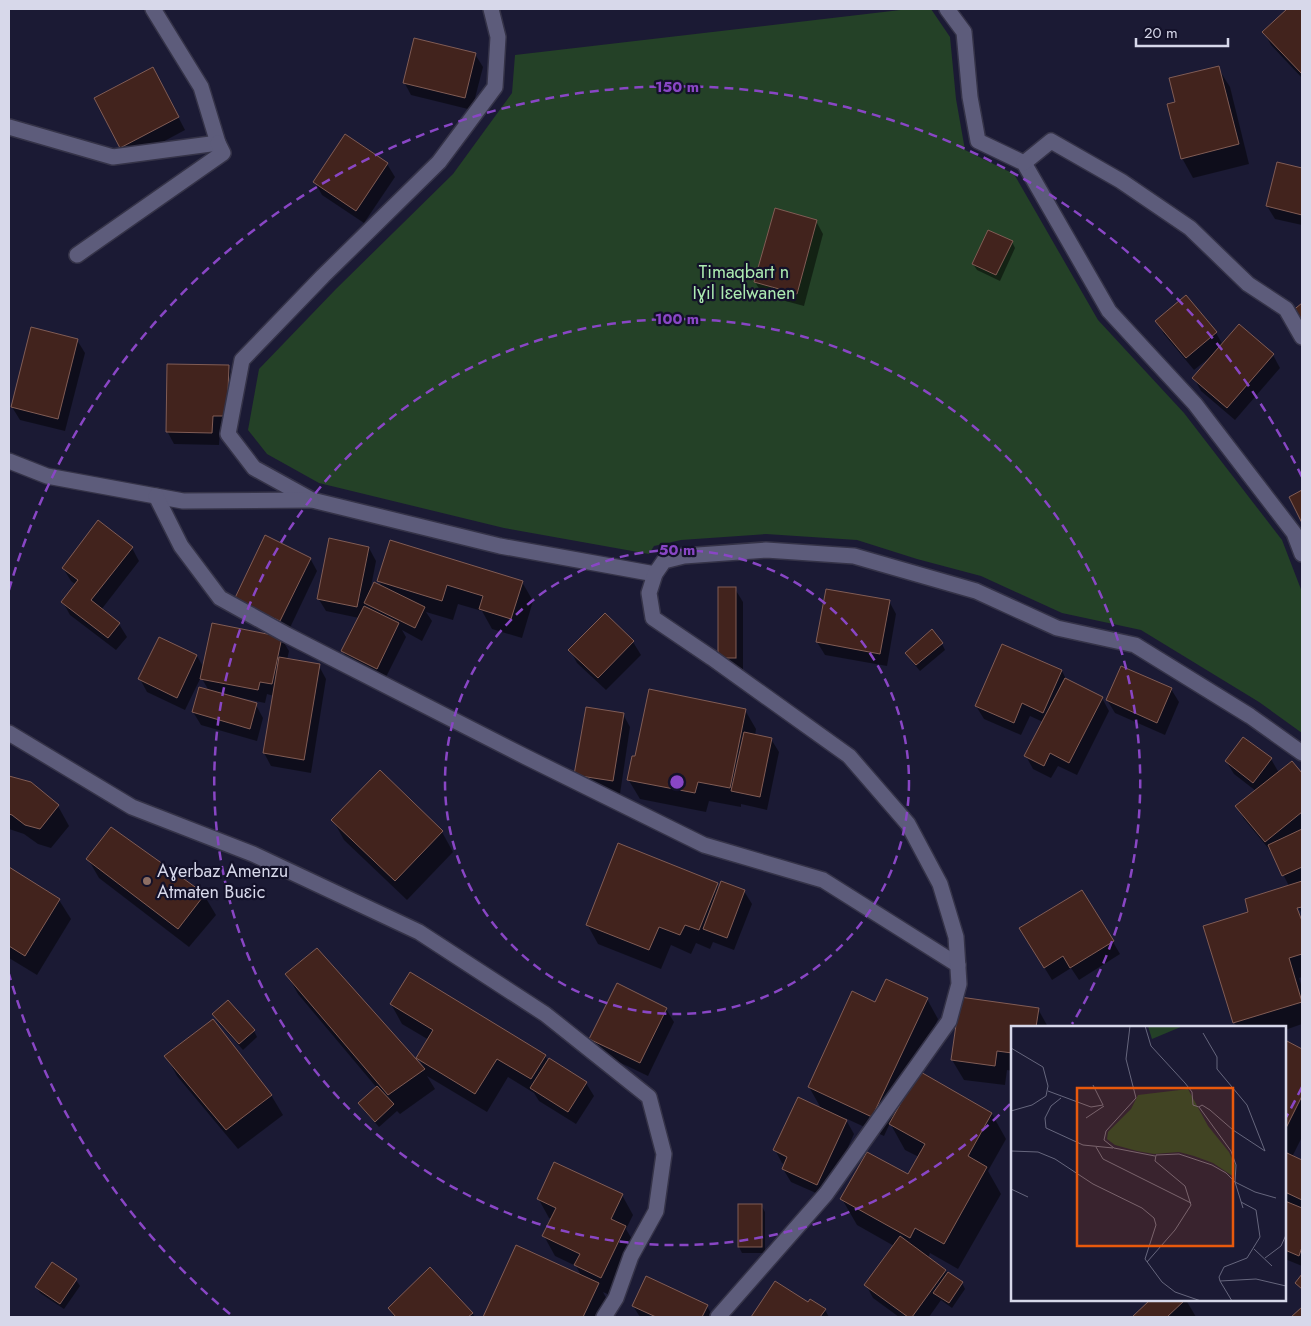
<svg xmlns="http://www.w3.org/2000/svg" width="1311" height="1326" font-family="Jost,sans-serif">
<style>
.green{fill:#244127}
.shadow{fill:#0007}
.building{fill:#42231d;stroke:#805c55}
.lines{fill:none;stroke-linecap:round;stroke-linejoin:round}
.minor-casing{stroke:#353348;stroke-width:18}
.minor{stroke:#5d5c7b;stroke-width:15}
.ring{fill:none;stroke:#8946c5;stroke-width:2.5;stroke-dasharray:9 6}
.education-dot{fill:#8d6e63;stroke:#131129;stroke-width:2}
.labels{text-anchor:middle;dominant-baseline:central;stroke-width:4.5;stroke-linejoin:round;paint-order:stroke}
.park-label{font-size:18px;fill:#acebb1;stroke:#131129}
.poi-label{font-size:18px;fill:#d7d8ea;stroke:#131129;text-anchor:start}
.inset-road{fill:none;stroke:#66667d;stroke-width:1}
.view{fill:#e8590c;fill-opacity:0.15;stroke:#e8590c;stroke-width:2.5}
.inset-edge{fill:none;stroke:#d7d8ea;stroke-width:2.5}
.centre{fill:#8946c5;stroke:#131129;stroke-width:2.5}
.ring-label{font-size:15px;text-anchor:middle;font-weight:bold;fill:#8946c5;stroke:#131129;stroke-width:4.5;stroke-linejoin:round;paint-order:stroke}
</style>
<rect width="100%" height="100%" fill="#1b1a34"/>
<polygon class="green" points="909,9 931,9 950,37 956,99 965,150 1014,174 1098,320 1184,413 1282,540 1302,592 1302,733 1259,702 1141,630 1062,613 981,576 917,559 857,540 766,534 681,540 654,546 649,554 504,528 319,483 267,454 248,430 259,369 336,289 453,174 512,93 515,55"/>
<g class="shadow">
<polygon points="1288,9 1302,9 1302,78 1271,45 1264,32"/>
<polygon points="475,54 483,67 472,110 411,95 404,82"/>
<polygon points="1218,68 1230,87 1249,164 1193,178 1182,158 1177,103"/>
<polygon points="160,82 185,130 129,160 121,147"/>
<polygon points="387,164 395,177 364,223 322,195 315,182"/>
<polygon points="1278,164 1302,170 1302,225 1275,219 1267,206"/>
<polygon points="816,221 823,234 804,306 763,295 755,282"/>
<polygon points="1012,242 1015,248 1000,281 977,270 973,264"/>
<polygon points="1186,297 1216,333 1223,345 1273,355 1280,368 1235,420 1201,391 1194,378 1210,359 1209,358 1194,370 1164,334 1157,321"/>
<polygon points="77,340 85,353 65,431 20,420 12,407"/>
<polygon points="228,366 235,380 234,429 220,429 219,445 174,444 167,431"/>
<polygon points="132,548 139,561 101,610 119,624 127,637 116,650 70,615 63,602 76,585 71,581 63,568"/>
<polygon points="369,548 376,561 370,592 382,587 379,581 522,582 533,601 522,638 492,629 482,611 458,604 453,620 426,612 432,621 422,641 402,630 406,637 384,681 350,664 343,651 359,618 326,611 318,598"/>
<polygon points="310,558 317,571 287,634 243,613"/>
<polygon points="735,589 743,602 743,670 727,670 719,657"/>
<polygon points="889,601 896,614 887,666 825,655 817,642"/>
<polygon points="159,638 197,656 204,668 281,638 289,651 287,660 319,666 326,679 311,773 271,766 264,753 274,696 267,694 265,703 237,697 236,699 256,705 263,718 257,741 201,725 193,712 209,691 201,677 185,710 147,692 140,679"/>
<polygon points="633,642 641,655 606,690 577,663 570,650"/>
<polygon points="942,644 945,650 920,671 910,659 906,653"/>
<polygon points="1003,646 1062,671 1067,681 1102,698 1109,711 1077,775 1058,766 1051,778 1033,769 1026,756 1043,722 1030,716 1021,735 984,719 976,706"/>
<polygon points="1171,689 1179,702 1165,735 1115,713 1107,700"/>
<polygon points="745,710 756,729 755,736 771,739 779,752 767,810 741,804 741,807 709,801 706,812 640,799 628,779"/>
<polygon points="623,714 630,727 620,794 583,788 576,775"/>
<polygon points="1244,739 1271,759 1279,773 1292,762 1302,775 1302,914 1295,902 1293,903 1302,919 1302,977 1299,978 1302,988 1302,1024 1285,1030 1285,1027 1237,1027 1234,1022 1250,912 1289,886 1273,854 1244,819 1237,806 1256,791 1234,774 1226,761"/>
<polygon points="380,772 442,832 453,852 407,900 344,840 333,820"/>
<polygon points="9,777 30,783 58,806 69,826 51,848 38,844 24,834 9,829"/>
<polygon points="111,829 204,895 216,915 189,947 99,878 88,859"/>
<polygon points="9,869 59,900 71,919 37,975 9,958"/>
<polygon points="717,884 720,889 744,891 752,904 734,950 713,942 710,949 696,943 691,954 671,945 661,969 598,944 587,924"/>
<polygon points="1028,941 1113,942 1120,954 1079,980 1071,968 1052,980"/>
<polygon points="287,974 424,1068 418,1058 429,1040 402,1024 391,1004 545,1055 548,1061 586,1083 594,1096 576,1124 539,1101 534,1093 508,1077 487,1112 427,1076 435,1089 400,1114 397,1111 379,1127 363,1109 360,1103 377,1088 298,994"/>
<polygon points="927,999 938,1019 894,1114 895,1115 992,1114 1006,1139 988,1171 1001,1194 958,1269 930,1253 928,1258 946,1271 948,1274 962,1283 965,1289 952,1308 941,1300 929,1317 899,1317 873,1298 866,1285 894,1246 857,1225 842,1199 908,1176 919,1157 905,1150 890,1123 884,1136 845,1118 854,1134 825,1197 791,1182 783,1169 785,1165 782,1163 775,1150 822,1110 809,1087 875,1003"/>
<polygon points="666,1009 674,1022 648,1076 598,1052 591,1039"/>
<polygon points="1038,1009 1048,1027 1012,1027 1012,1071 1007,1070 1005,1085 964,1080 952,1060"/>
<polygon points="214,1015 254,1031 257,1037 243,1050 217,1021"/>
<polygon points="1285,1041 1302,1050 1302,1137 1292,1157 1302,1161 1302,1195 1300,1196 1302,1200 1302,1266 1285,1259"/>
<polygon points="166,1056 271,1095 283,1115 238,1149 177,1076"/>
<polygon points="622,1195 633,1215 626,1229 636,1246 612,1296 603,1292 609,1303 603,1317 485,1317 517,1247 582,1277 576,1266 555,1256 544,1236 552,1219 549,1218 538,1198"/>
<polygon points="739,1205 761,1205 765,1212 765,1253 742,1253 739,1247"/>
<polygon points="76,1280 80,1286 64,1309 40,1293 37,1287"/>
<polygon points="775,1282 808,1304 825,1310 829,1317 752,1317"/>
<polygon points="1151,1300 1186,1300 1196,1317 1133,1317"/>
<polygon points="633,1306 707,1306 713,1317 640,1317"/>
<polygon points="389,1308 472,1313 475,1317 394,1317"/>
</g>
<g class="building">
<polygon points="1287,9 1302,9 1302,74 1262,32"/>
<polygon points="414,38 476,53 465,98 403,83"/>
<polygon points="1219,66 1239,144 1181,159 1167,104 1175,102 1169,78"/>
<polygon points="153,67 179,117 120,148 94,98"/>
<polygon points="345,134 388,163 356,211 313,182"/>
<polygon points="1277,162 1302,168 1302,215 1266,206"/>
<polygon points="775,208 817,220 797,294 754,282"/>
<polygon points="988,230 1013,241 996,275 972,264"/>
<polygon points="1186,295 1217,332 1186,358 1155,321"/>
<polygon points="1302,303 1302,327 1291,312"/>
<polygon points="1239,324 1274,354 1227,408 1192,378"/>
<polygon points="31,327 78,339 58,419 11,407"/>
<polygon points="167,364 229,365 227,416 213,416 212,433 166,432"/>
<polygon points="1302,490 1302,523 1289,497"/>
<polygon points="98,520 133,547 91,600 120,623 108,638 61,602 78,580 62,568"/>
<polygon points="265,535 311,558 280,621 234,600"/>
<polygon points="329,538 369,547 357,607 317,599"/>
<polygon points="390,540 523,581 511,619 479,609 483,596 447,585 442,601 377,581"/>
<polygon points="374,582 425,607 415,628 364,603"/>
<rect x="718" y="587" width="18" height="71"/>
<polygon points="826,589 890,600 880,654 816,642"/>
<polygon points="364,606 399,623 377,669 341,651"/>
<polygon points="605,613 634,641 598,678 568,650"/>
<polygon points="212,623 282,637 272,684 260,682 258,690 200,679"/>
<polygon points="932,629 943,643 916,665 905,653"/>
<polygon points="159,637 197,655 177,698 138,679"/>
<polygon points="1002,644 1062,670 1043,713 1022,703 1014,723 975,706"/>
<polygon points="279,657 320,664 304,760 263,753"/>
<polygon points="1121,666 1172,688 1157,723 1106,700"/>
<polygon points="1065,678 1103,697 1069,763 1050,753 1044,766 1024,756"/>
<polygon points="199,687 257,703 250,729 192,712"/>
<polygon points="649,689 746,709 730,788 698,782 695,793 627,780 632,756 635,756"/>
<polygon points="586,707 624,713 613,781 574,775"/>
<polygon points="744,732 772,738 760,797 731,791"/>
<polygon points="1243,737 1272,758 1253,783 1225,761"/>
<polygon points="1292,761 1302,773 1302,812 1265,842 1235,806"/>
<polygon points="380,770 443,831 395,881 331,820"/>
<polygon points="9,776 31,782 59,805 40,829 25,825 12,815 9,814"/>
<polygon points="111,827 205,894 178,929 86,859"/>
<polygon points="1302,829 1302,867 1282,876 1268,845"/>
<polygon points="618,843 718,883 699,930 685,925 680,935 659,927 649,950 586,925"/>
<polygon points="9,867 60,899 25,956 9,946"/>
<polygon points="721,881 745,890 727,938 703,929"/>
<polygon points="1302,881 1302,907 1297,908 1302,921 1302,954 1289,958 1302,1002 1233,1023 1203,926 1248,912 1245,899"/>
<polygon points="1082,890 1114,941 1070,968 1063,956 1044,968 1019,928"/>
<polygon points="317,948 425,1069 388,1095 285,974"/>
<polygon points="410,972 546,1055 531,1079 497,1059 475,1094 416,1058 433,1030 390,1004"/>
<polygon points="886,979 928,998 872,1117 808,1087 852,991 875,1002"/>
<polygon points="617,983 667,1008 640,1063 589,1039"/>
<polygon points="960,997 1039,1008 1036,1027 1012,1027 1012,1053 997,1051 995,1066 951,1060"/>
<polygon points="228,1000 255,1030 239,1044 212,1014"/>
<polygon points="213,1019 272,1095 226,1130 164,1056"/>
<polygon points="1285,1040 1302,1049 1302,1096 1285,1130"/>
<polygon points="549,1058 587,1082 568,1112 530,1088"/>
<polygon points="919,1071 992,1113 968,1156 987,1167 944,1244 915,1228 910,1238 840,1199 867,1152 908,1174 925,1144 889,1124"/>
<polygon points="377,1086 394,1104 375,1122 358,1103"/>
<polygon points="798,1097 847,1120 817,1185 782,1169 787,1157 773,1150"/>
<polygon points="1287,1153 1302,1160 1302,1200 1285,1192 1285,1157"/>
<polygon points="554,1162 623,1194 611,1219 626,1226 601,1278 574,1265 580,1254 542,1236 556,1208 537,1199"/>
<polygon points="1285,1201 1302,1208 1302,1247 1299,1256 1285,1250"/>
<rect x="738" y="1204" width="24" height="43"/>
<polygon points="900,1236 946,1270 912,1317 908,1317 864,1285"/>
<polygon points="516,1245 599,1283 583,1317 483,1317"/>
<polygon points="52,1262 77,1279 60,1304 35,1287"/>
<polygon points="430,1267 473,1313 468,1317 396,1317 388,1308"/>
<polygon points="948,1272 963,1282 949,1303 933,1293"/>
<polygon points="1302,1274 1302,1289 1295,1283"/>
<polygon points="646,1276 708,1305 702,1317 656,1317 632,1306"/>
<polygon points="775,1281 808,1302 810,1299 826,1309 820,1317 751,1317"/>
<polygon points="1150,1300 1185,1300 1167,1317 1132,1317"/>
<polygon points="1302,1307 1302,1317 1291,1317"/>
</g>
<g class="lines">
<defs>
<g id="minor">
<polyline points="491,9 498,37 495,87 439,162 323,276 242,360 228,434 254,468 312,500 500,546 655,574"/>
<polyline points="947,9 964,32 970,97 978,141 1024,163 1109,311 1195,404 1294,533 1302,554"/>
<polyline points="9,127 113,157 218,143 201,87 153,9"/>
<polyline points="1024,163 1051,141 1121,181 1190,228 1248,284 1286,309 1302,337"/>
<polyline points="77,255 223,153 218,143"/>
<polyline points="9,461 47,476 183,501 311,500"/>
<polyline points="156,496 181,546 220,598 287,635 526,757 704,845 823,880 958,965"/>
<polyline points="9,733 132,807 253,854 419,932 545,1014 649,1097 664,1154 656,1211 631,1256 616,1298 604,1317"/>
<polyline points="718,1317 826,1194 949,1021 959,984 956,937 940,884 908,824 849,756 712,658 653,618 649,593 655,574 664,561 684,556 766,550 854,556 976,591 1057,628 1135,645 1250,716 1302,753"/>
</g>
</defs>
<use href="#minor" class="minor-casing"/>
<use href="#minor" class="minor"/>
</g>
<g class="ring">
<circle cx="677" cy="782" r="232"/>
<path d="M1010 1104A463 463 0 1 1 1072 1024"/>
<path d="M1302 1087A695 695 0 0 1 1285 1119M230 1314A695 695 0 0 1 9 974M9 590A695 695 0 0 1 1302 477"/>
</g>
<circle class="education-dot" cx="147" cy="881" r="5"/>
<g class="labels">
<g class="park-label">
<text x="744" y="272">Timaqbart n<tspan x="744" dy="21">Iɣil Iɛelwanen</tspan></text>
</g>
<g class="poi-label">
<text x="157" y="871">Aɣerbaz Amenzu<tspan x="157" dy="21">Atmaten Buɛic</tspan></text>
</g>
</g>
<g transform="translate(1011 1026)">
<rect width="275" height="275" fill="#1b1a34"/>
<path d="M137 0H172L141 13ZM177 63 197 100 218 126 224 139 223 151 202 137 183 130 168 126 143 128 126 125 104 119 96 113 97 106 120 83 127 69Z" fill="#244127"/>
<path class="inset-road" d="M119 0 115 33 125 72 95 105 93 114 103 122 144 130M134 0 140 20 174 57 181 66 182 79 188 81 220 125 225 139 224 156M0 22 32 41 37 60 35 70 21 79 0 85M37 65 80 81 92 79 82 59M50 72 40 80 34 92 35 102 72 119 102 122M188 81 191 79 199 84 222 104 254 125 236 79 206 43V31L192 7M75 92 93 80M85 121 92 133 180 177M0 125 27 126 44 133 82 158 131 182 143 192 145 199 134 233 151 256 164 266 190 275M224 156 244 166 265 172M0 163 17 171M243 223 261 240M254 232 270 220 275 209M136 236 164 204 180 179 174 160 144 135 145 129 168 128 201 139 215 147 224 156 232 182M209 255 208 251 213 241 236 232 249 211 245 184 230 176M221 275 209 255 245 253 275 260"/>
<path class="view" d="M66 62H222V220H66Z"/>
<rect width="275" height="275" class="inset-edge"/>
</g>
<circle cx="677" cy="782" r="8" class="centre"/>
<g class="ring-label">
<text x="677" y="92">150 m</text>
<text x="677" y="324">100 m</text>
<text x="677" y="555">50 m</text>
</g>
<rect width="1311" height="1326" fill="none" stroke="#d7d8ea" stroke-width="20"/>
<path d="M1136 38v8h92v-8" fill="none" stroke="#d7d8ea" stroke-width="2.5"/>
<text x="1144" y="38" font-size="15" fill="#d7d8ea" stroke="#131129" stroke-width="4" paint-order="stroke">20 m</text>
</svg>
